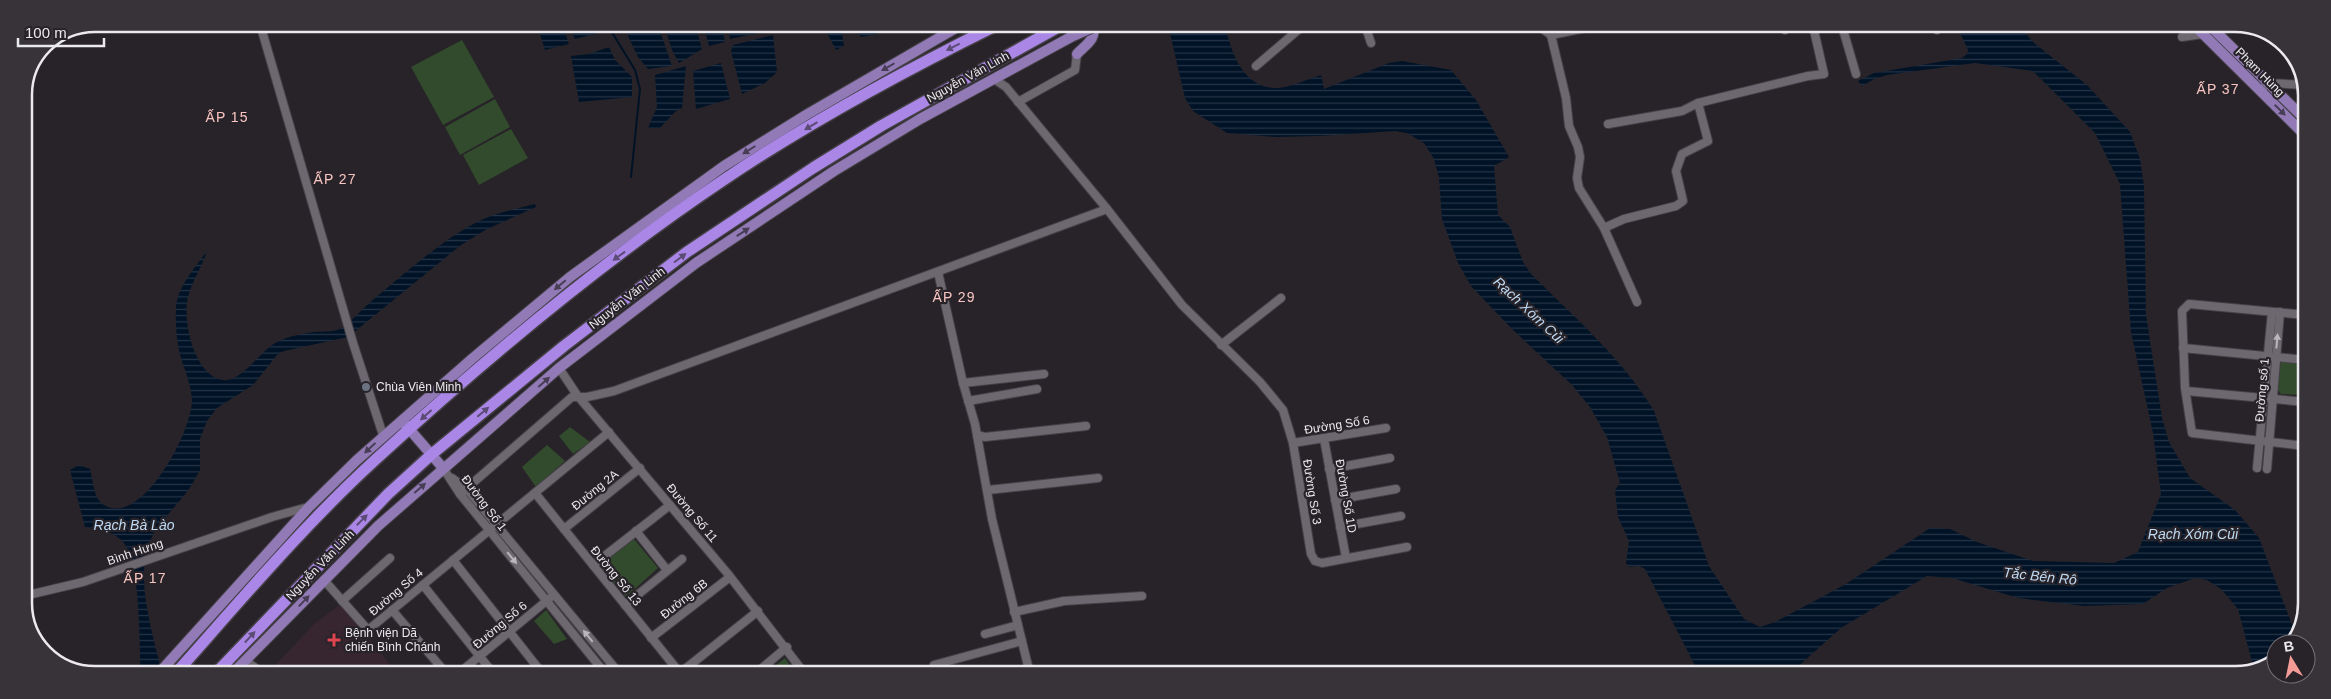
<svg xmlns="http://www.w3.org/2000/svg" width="2331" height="699" font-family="Helvetica,sans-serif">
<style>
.medical{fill:#37262f}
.park{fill:#324b2c}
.water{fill:url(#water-rules)}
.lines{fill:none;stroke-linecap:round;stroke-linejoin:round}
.stream{stroke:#001226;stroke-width:2}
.minor-casing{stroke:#454147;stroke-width:10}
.major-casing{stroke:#454147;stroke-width:12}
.highway-casing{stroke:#454147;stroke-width:14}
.minor{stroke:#6d6870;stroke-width:8}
.major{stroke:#927ab7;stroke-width:10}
.highway{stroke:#aa86e7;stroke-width:11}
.major-bridge-casing{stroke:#454147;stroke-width:12;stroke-linecap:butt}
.major-bridge{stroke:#927ab7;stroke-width:10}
.oneway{fill:#5b4b75}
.oneway2{fill:#473d54}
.oneway3{fill:#b9b5bc}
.worship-dot{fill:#6b7280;stroke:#272329;stroke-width:2}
.health-dot{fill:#e0444e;stroke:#272329;stroke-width:2}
.labels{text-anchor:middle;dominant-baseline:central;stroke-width:4.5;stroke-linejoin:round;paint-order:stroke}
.street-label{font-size:12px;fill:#ece9ee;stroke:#272329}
.poi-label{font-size:12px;fill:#ece9ee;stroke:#272329;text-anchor:start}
.neighbourhood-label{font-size:14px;letter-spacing:1px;fill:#f9c5c1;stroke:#272329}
.water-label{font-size:14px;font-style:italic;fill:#bfdaf3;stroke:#272329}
.rim{fill:none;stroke:#ece9ee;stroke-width:2.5}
</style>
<defs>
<pattern id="water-rules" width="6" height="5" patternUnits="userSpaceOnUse" patternTransform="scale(1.25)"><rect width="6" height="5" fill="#001226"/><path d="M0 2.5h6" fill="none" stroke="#253446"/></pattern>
</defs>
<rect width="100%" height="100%" fill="#272329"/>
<polygon class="medical" points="341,604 397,673 268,673 314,624"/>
<g class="park">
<polygon points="462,40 494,97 443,125 411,67"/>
<polygon points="495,99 510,127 460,155 445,127"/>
<polygon points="511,129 528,158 479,185 463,155"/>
<polygon points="2306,357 2304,395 2281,394 2278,390 2281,359"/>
<polygon points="570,427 590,442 573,454 559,436"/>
<polygon points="547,445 565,461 536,487 522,467"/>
<polygon points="634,539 658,568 626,597 600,566"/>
<polygon points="546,610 567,639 554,644 534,621"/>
<polygon points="785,658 796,674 765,674"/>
</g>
<g class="water">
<polygon points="537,24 562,24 569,44 545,50"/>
<polygon points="569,24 596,24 601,32 575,39"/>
<polygon points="681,24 695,24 702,49 679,63 672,50 665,28"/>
<polygon points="703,24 721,24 725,42 709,46"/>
<polygon points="728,25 761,25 763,32 730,39"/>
<polygon points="857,25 889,25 889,31 861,37 857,32"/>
<path d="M1168 25H1225C1231 52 1243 89 1277 88 1290 88 1308 79 1321 75L1324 89 1389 63 1402 61 1451 70 1476 100 1509 157 1494 166 1498 215 1510 227 1523 262 1531 274C1574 317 1623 359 1654 411L1709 566 1744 619 1760 627 1775 622 1846 584 1930 528 1950 529 1977 542 2033 561 2114 563 2138 552 2161 494 2153 433 2131 332 2120 184 2095 133 2033 71 1975 63 1887 75 1874 79 1862 86 1858 81 1874 73 1962 58 1967 54 1968 50 1957 26H2019L2034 43 2087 85 2130 132 2140 159 2144 186 2146 315 2162 418 2169 442 2190 478 2235 510 2259 538 2296 635 2290 644H2276V661L2254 669 2238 609 2221 589 2207 580 2195 578 2167 588 2143 604 2084 606 2018 598 1952 578 1927 576 1841 628 1794 670 1793 675H1700L1645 569 1639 566 1629 567 1626 563 1629 541 1618 517 1615 490 1620 483 1607 437 1590 407 1572 385 1512 329 1471 286 1458 263 1442 219 1439 178 1434 159 1424 143 1407 133 1395 131 1320 136 1276 137 1227 133 1193 111 1185 98Z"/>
<polygon points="841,27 844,46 836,50 827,33"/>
<polygon points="659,28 672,66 648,69 638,57 627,34"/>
<polygon points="773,35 777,72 765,83 742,94 731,51 733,45"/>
<polygon points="609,47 615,60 632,77 632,97 579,102 571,56 589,54"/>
<polygon points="721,63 730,99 696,109 693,71"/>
<polygon points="686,66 682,108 675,112 660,128 648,128 657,107 655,75"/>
<path d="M535 204 536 207 487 229 461 245 348 337 284 351 277 355 253 385 217 408 207 421 200 439V470L196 477C186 498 165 514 153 535 132 571 153 634 162 673H141C139 642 141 566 124 543 115 532 98 528 85 527L70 470 79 465 90 469C94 484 93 505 112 508 148 515 192 430 192 400 191 387 188 379 184 367 177 349 175 326 176 307 178 286 195 268 207 251 202 267 192 281 188 297 182 320 194 376 223 380 241 383 262 349 277 342 288 336 302 334 314 332 323 331 335 333 343 327 353 320 364 307 374 299 404 274 454 229 491 216 505 211 520 208 535 204Z"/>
</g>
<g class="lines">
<polyline class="stream" points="607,24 635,70 640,89 631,177"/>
<defs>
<g id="minor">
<polyline points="260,24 353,343 383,435"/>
<polyline points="1365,25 1371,43"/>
<polyline points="1537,25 1551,35 1595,26"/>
<polyline points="1784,26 1785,30"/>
<polyline points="1842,26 1856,74"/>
<polyline points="1936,26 1937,30"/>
<polyline points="1551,35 1566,98 1569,126 1578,147 1580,157 1577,178 1579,188 1604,228 1624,219 1676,206 1683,201 1676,171 1682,154 1708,141 1698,103"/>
<polyline points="2182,37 2203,34"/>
<polyline points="1256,66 1304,25"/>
<polyline points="994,79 1006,87 1107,209 1182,305 1260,382 1283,410 1293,443 1311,554 1315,561 1322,563 1407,547"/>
<polyline points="2261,90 2268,83 2305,85"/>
<polyline points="1018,102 1075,70 1077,54"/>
<polyline points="1608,124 1682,111 1698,103 1808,76 1824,74 1813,26"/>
<polyline points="1604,228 1637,302"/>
<polyline points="938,272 963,383 975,424 992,519 1030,674"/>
<polyline points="1221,345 1281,298"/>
<polyline points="2183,348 2306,360"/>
<polyline points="559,368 577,395 728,574 805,674"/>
<polyline points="963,383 1044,374"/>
<polyline points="2186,391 2306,402"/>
<polyline points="968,401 1037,389"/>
<polyline points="977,435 985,437 1086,426"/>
<polyline points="1324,439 1346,558"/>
<polyline points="1293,443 1386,428"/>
<polyline points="2305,446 2192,433 2185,388 2182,311 2189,304 2306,315"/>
<polyline points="443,468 460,494 605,673"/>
<polyline points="2257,468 2272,312"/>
<polyline points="1329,469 1390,458"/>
<polyline points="2267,469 2280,312"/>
<polyline points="452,478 466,488 619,673"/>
<polyline points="988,490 1098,478"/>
<polyline points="535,493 680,673"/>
<polyline points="460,494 572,397 587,397 614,391 1107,209"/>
<polyline points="1335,500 1396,489"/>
<polyline points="1340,527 1401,516"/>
<polyline points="564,529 640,468"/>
<polyline points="636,531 667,570"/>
<polyline points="453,560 542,673"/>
<polyline points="593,565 670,505"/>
<polyline points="324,580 368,630 609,432"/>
<polyline points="423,585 493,673"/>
<polyline points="24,596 83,582 272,517 308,507"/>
<polyline points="342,601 390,558"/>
<polyline points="625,605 682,559"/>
<polyline points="392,610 446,673"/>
<polyline points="1014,612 1064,601 1142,596"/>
<polyline points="985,634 1018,625"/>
<polyline points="651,638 730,577"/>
<polyline points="245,660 262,673"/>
<polyline points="934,665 1022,641"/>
<polyline points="1126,670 1127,674"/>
<polyline points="459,673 550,598"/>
<polyline points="680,673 758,611"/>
<polyline points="755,674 787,647"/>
</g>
<g id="major">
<polyline points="2195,26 2307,137"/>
<polyline points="2210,26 2307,121"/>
<path d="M1077 54C1085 45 1098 39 1092 25"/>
<polyline points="404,423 443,468"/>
<polyline points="159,673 309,507 357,460 473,358 570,277 724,166 806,115 961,25"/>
<polyline points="233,673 378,526 559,368 696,263 834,171 920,119 1071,37"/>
</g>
<g id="highway">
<path d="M176 673C240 601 303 526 375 460 485 359 601 262 725 179 811 121 904 71 997 25"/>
<polyline points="216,673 388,494 432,454 564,346 687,252 813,168 881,126 1062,25"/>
</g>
</defs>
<use href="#minor" class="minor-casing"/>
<use href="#major" class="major-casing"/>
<use href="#highway" class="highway-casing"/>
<use href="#minor" class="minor"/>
<use href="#major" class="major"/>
<use href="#highway" class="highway"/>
<defs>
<polyline id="major-bridge" points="1071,37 1098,25"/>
</defs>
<use href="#major-bridge" class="major-bridge-casing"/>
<use href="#major-bridge" class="major-bridge"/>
</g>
<defs><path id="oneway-solid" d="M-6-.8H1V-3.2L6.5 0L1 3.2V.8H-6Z" transform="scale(1.25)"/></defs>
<g class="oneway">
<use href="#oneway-solid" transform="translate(953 47) rotate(153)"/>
<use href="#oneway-solid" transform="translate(811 126) rotate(149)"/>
<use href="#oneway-solid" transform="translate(619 256) rotate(144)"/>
<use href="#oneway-solid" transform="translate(680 258) rotate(-37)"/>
<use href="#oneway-solid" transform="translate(483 412) rotate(-40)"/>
<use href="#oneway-solid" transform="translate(426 415) rotate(138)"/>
<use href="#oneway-solid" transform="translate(362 520) rotate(-45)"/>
<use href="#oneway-solid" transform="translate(250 637) rotate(-47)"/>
</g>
<g class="oneway2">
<use href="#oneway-solid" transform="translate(888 67) rotate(150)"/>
<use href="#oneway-solid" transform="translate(2280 110) rotate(45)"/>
<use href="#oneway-solid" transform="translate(749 150) rotate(148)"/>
<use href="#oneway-solid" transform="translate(743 232) rotate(-33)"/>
<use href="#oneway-solid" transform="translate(560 285) rotate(140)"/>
<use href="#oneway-solid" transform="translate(544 382) rotate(-41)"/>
<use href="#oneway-solid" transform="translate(370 448) rotate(137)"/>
<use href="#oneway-solid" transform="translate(420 488) rotate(-41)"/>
<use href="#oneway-solid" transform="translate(304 601) rotate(-46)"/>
</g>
<g class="oneway3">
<use href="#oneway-solid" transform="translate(2277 341) rotate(-85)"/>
<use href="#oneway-solid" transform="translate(512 558) rotate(51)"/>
<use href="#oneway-solid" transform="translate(588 636) rotate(-129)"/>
</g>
<circle class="worship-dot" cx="366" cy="387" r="5"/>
<path class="health-dot" d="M331.5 632.5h5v5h5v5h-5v5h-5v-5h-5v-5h5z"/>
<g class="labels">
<g class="street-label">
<text transform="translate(2260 72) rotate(45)">Phạm Hùng</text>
<text transform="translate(968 77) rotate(-29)">Nguyễn Văn Linh</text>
<text transform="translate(627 298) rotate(-38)">Nguyễn Văn Linh</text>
<text transform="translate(2262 390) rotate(-85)">Đường số 1</text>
<text transform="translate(1337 425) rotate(-9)">Đường Số 6</text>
<text transform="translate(595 490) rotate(-39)">Đường 2A</text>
<text transform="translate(1312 492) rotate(81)">Đường Số 3</text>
<text transform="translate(1346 496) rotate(80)">Đường Số 1D</text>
<text transform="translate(484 503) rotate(53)">Đường Số 1</text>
<text transform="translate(692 513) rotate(50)">Đường Số 11</text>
<text transform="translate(135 552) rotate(-19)">Bình Hưng</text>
<text transform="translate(320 565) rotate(-46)">Nguyễn Văn Linh</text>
<text transform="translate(616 576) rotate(51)">Đường Số 13</text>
<text transform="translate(396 592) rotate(-40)">Đường Số 4</text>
<text transform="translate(684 599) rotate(-38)">Đường 6B</text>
<text transform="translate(500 625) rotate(-40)">Đường Số 6</text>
</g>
<g class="poi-label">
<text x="376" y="387">Chùa Viên Minh</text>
<text x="345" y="633">Bệnh viện Dã<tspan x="345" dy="14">chiến Bình Chánh</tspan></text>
</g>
<g class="neighbourhood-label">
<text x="2218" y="89">ẤP 37</text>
<text x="227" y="117">ẤP 15</text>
<text x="335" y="179">ẤP 27</text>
<text x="954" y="297">ẤP 29</text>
<text x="145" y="578">ẤP 17</text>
</g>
<g class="water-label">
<text transform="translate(1529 310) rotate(43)">Rạch Xóm Củi</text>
<text x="134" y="525">Rạch Bà Lào</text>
<text x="2193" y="534">Rạch Xóm Củi</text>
<text transform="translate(2040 576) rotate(6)">Tắc Bến Rô</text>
</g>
</g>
<path d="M0 0H2331V699H0ZM95 32H2235A63 63 0 0 1 2298 95V603A63 63 0 0 1 2235 666H95A63 63 0 0 1 32 603V95A63 63 0 0 1 95 32Z" fill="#373339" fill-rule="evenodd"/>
<path class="rim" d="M95 32H2235A63 63 0 0 1 2298 95V603A63 63 0 0 1 2235 666H95A63 63 0 0 1 32 603V95A63 63 0 0 1 95 32Z"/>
<g transform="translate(2291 659) rotate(350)"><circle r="24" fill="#272329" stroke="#767278"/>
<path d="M0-4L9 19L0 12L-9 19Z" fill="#f59b97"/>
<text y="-8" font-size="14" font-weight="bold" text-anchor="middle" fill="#ece9ee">B</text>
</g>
<path d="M18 38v8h86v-8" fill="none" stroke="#ece9ee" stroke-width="2.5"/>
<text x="25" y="38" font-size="15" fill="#ece9ee" stroke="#272329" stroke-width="4" paint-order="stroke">100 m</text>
</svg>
